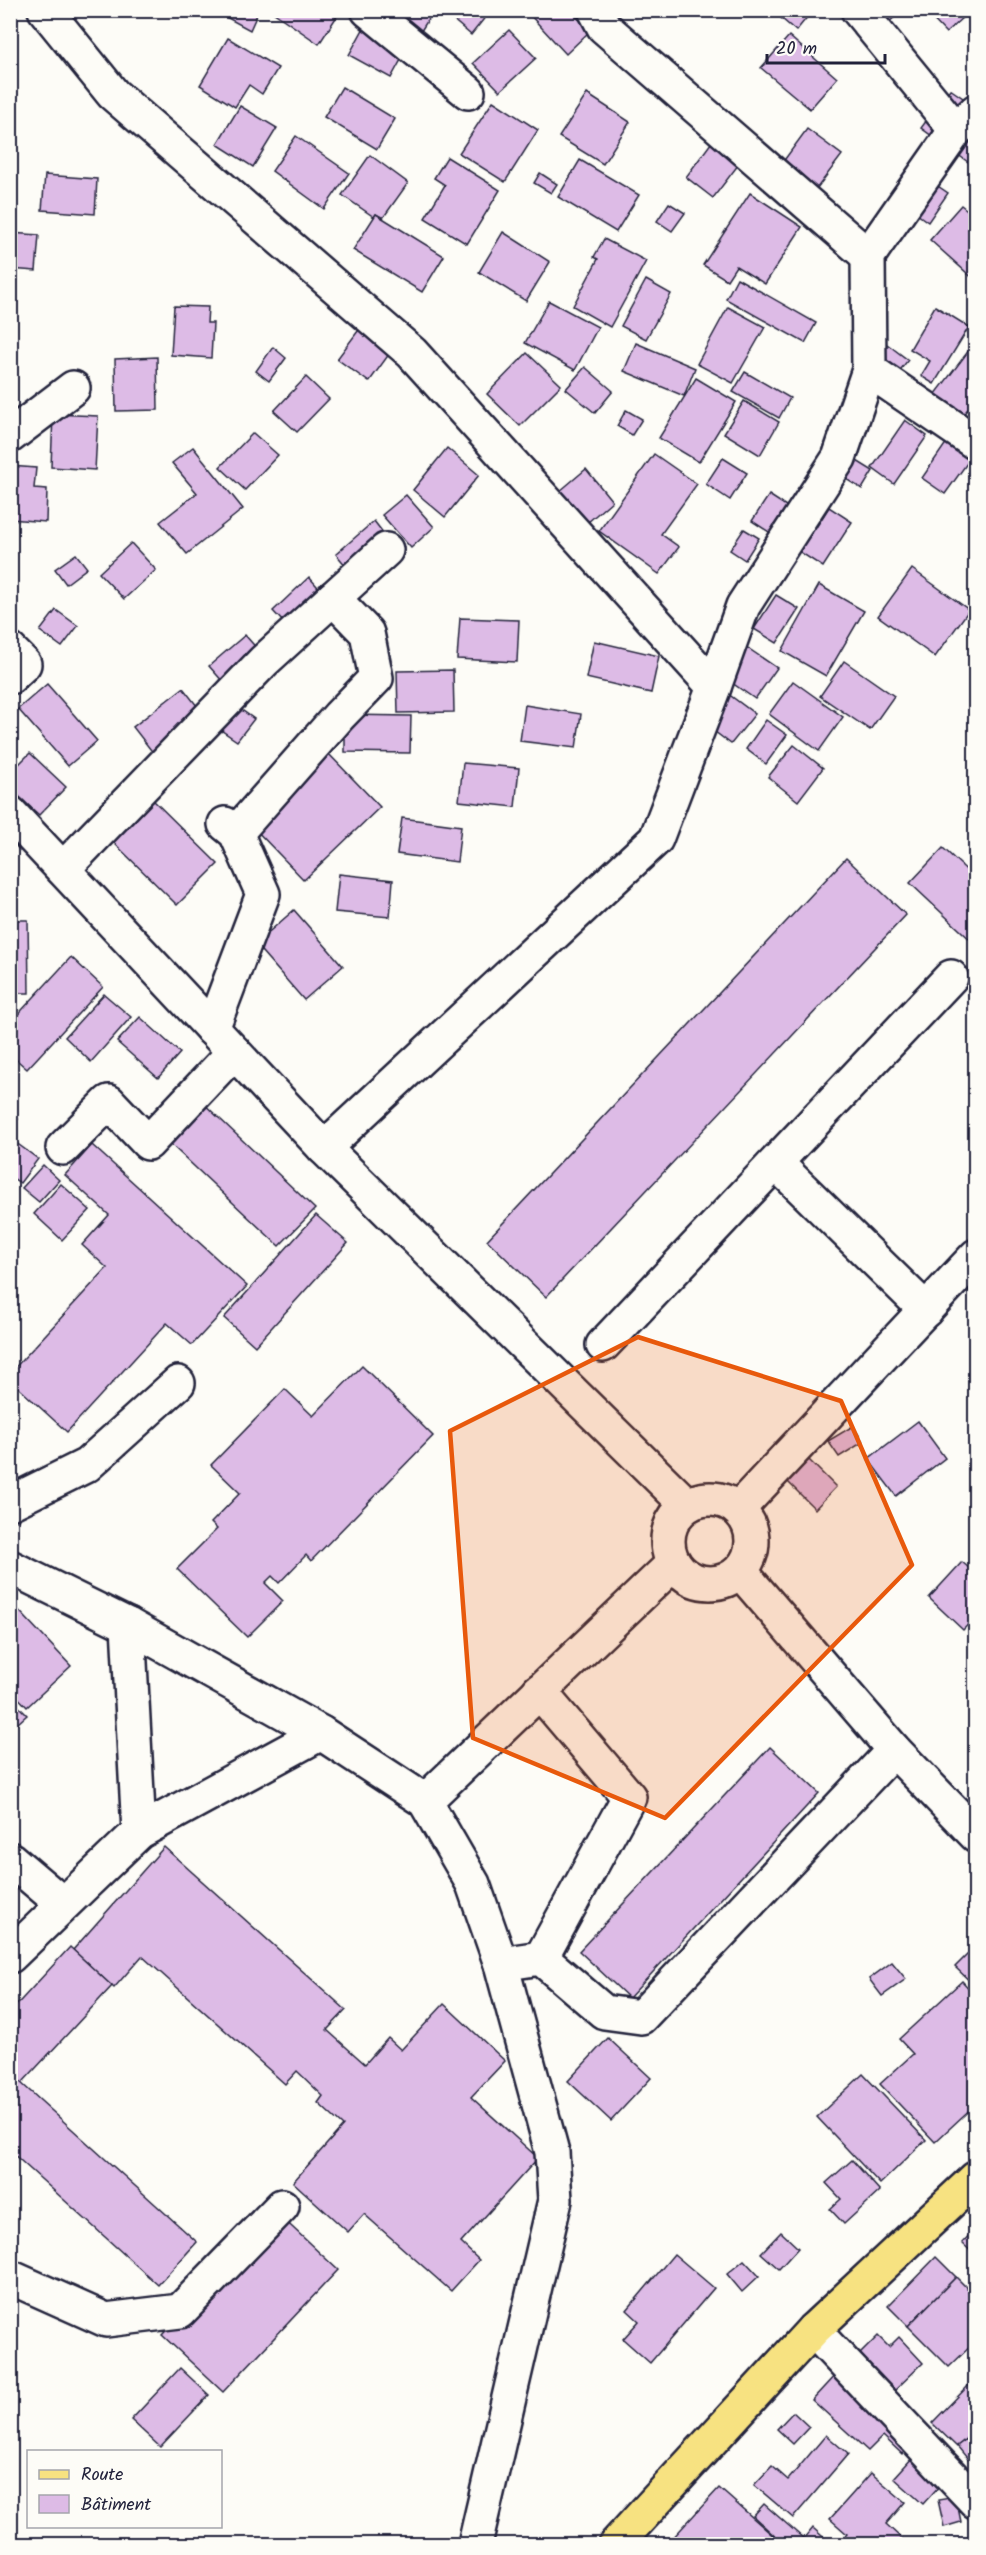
<svg xmlns="http://www.w3.org/2000/svg" width="986" height="2555" font-family="Kalam,sans-serif">
<style>
.building{fill:#ddbbe6;stroke:#22223b;stroke-width:1.5}
.lines{fill:none;stroke-linecap:round;stroke-linejoin:round}
.minor-casing{stroke:#22223b;stroke-width:38}
.major-casing{stroke:#22223b;stroke-width:38}
.minor{stroke:#fdfcf7;stroke-width:33}
.major{stroke:#f7e281;stroke-width:33}
.marked{fill:#e8590c;fill-opacity:0.2;stroke:#e8590c;stroke-width:4.5;stroke-linejoin:round}
</style>
<rect width="100%" height="100%" fill="#fdfcf7"/>
<filter id="ink" filterUnits="userSpaceOnUse"><feTurbulence type="fractalNoise" baseFrequency=".0167" numOctaves="2"/><feDisplacementMap in="SourceGraphic" scale="12" xChannelSelector="R" yChannelSelector="G"/><feConvolveMatrix kernelMatrix="1 2 1 2 8 2 1 2 1" color-interpolation-filters="sRGB"/></filter>
<g filter="url(#ink)">
<g class="building">
<polygon points="213,10 259,10 250,30"/>
<polygon points="270,10 341,10 319,44"/>
<polygon points="390,10 434,10 421,31"/>
<polygon points="445,10 491,10 471,35 444,12"/>
<polygon points="533,10 570,10 590,31 566,54 529,14"/>
<polygon points="775,10 813,10 796,31 774,12"/>
<polygon points="867,10 903,10 882,28"/>
<polygon points="924,10 959,10 964,16 946,33"/>
<polygon points="366,24 408,47 391,78 349,55"/>
<polygon points="509,30 536,58 500,91 473,63"/>
<polygon points="789,36 837,78 810,109 761,68"/>
<polygon points="228,38 278,68 262,94 249,85 235,107 200,85"/>
<polygon points="342,87 395,119 377,149 324,117"/>
<polygon points="950,89 976,107 976,150 968,162 921,128"/>
<polygon points="587,94 630,122 603,164 559,137"/>
<polygon points="493,101 538,130 505,182 459,153"/>
<polygon points="240,106 277,128 253,167 217,144"/>
<polygon points="807,129 842,155 817,188 782,163"/>
<polygon points="296,136 349,173 324,209 272,171"/>
<polygon points="714,139 742,160 713,198 686,177"/>
<polygon points="370,155 408,183 383,218 376,214 374,217 342,195"/>
<polygon points="447,157 500,190 467,244 425,218 445,185 434,178"/>
<polygon points="580,160 639,195 616,232 558,197"/>
<polygon points="540,173 557,184 551,193 534,183"/>
<polygon points="45,175 97,179 95,214 42,210"/>
<polygon points="926,178 948,193 928,222 906,206"/>
<polygon points="750,193 802,227 765,284 736,266 727,280 703,265"/>
<polygon points="669,203 685,213 672,231 657,221"/>
<polygon points="961,205 976,217 976,281 930,240"/>
<polygon points="376,214 444,256 422,292 353,250"/>
<polygon points="503,232 550,262 526,301 479,272"/>
<polygon points="10,233 39,235 36,271 10,269"/>
<polygon points="604,239 646,261 610,327 573,306 598,259 594,257"/>
<polygon points="737,278 816,323 805,343 726,299"/>
<polygon points="646,280 671,294 646,339 621,326"/>
<polygon points="549,301 598,327 575,370 525,343"/>
<polygon points="174,306 208,307 207,323 213,323 211,358 171,355"/>
<polygon points="935,306 969,327 934,384 921,376 930,361 910,349"/>
<polygon points="728,307 765,327 733,383 697,364"/>
<polygon points="364,323 395,346 369,382 337,359"/>
<polygon points="976,341 976,399 962,416 935,395"/>
<polygon points="636,343 695,368 684,396 624,371"/>
<polygon points="887,344 908,360 895,377 874,361"/>
<polygon points="273,347 286,358 269,381 256,371"/>
<polygon points="527,353 561,385 520,426 487,394"/>
<polygon points="157,357 158,410 116,411 115,359"/>
<polygon points="585,367 613,391 595,413 566,389"/>
<polygon points="745,372 790,398 779,418 733,392"/>
<polygon points="306,377 329,399 297,432 274,411"/>
<polygon points="696,378 736,402 699,462 659,438"/>
<polygon points="744,401 779,422 760,455 724,433"/>
<polygon points="626,410 642,419 632,435 617,426"/>
<polygon points="53,414 98,416 95,470 51,467"/>
<polygon points="905,420 927,436 894,484 872,468"/>
<polygon points="253,433 278,455 245,490 220,467"/>
<polygon points="951,436 975,452 945,494 922,478"/>
<polygon points="193,447 243,509 187,554 160,522 197,493 172,463"/>
<polygon points="447,448 479,475 445,517 413,490"/>
<polygon points="844,453 873,471 862,489 833,471"/>
<polygon points="654,454 697,484 661,534 679,547 659,574 599,531"/>
<polygon points="723,458 747,473 730,500 706,484"/>
<polygon points="10,466 36,468 34,488 47,489 46,522 10,519"/>
<polygon points="586,469 612,501 587,523 560,491"/>
<polygon points="406,495 434,527 411,548 382,515"/>
<polygon points="769,495 817,526 829,507 852,522 823,567 752,521"/>
<polygon points="374,521 384,534 346,566 336,554"/>
<polygon points="744,529 759,538 745,560 730,550"/>
<polygon points="131,543 156,570 124,599 99,573"/>
<polygon points="76,554 87,568 66,584 55,569"/>
<polygon points="912,569 969,610 935,657 878,616"/>
<polygon points="309,577 331,602 295,635 273,611"/>
<polygon points="819,585 864,611 826,676 782,651"/>
<polygon points="776,595 799,609 777,643 754,629"/>
<polygon points="56,610 78,626 62,647 40,631"/>
<polygon points="460,618 519,620 517,662 457,659"/>
<polygon points="245,635 267,660 232,692 209,666"/>
<polygon points="736,640 777,668 755,699 715,671"/>
<polygon points="594,641 659,656 651,693 586,678"/>
<polygon points="844,661 894,696 870,730 820,696"/>
<polygon points="453,670 454,712 398,713 397,671"/>
<polygon points="708,679 755,714 731,744 685,709"/>
<polygon points="793,681 843,717 819,751 769,714"/>
<polygon points="47,684 97,741 68,766 18,709"/>
<polygon points="183,688 205,716 154,754 133,727"/>
<polygon points="232,703 254,719 237,741 215,726"/>
<polygon points="525,705 581,714 576,748 520,741"/>
<polygon points="345,715 411,716 410,753 345,752"/>
<polygon points="766,720 787,735 766,764 746,749"/>
<polygon points="794,745 823,768 798,801 768,777"/>
<polygon points="326,751 380,807 304,880 250,824"/>
<polygon points="30,753 66,787 39,815 10,788 10,773"/>
<polygon points="463,763 519,768 515,807 459,801"/>
<polygon points="150,797 218,864 177,905 109,838"/>
<polygon points="402,818 461,826 457,862 397,854"/>
<polygon points="943,848 976,879 976,945 910,883"/>
<polygon points="846,858 906,915 546,1297 487,1240"/>
<polygon points="339,874 393,880 390,917 335,912"/>
<polygon points="294,910 343,966 304,1000 255,944"/>
<polygon points="10,920 28,920 29,993 10,993"/>
<polygon points="71,957 103,987 27,1069 10,1054 10,1023"/>
<polygon points="104,994 131,1017 91,1062 65,1037"/>
<polygon points="140,1017 180,1053 158,1078 117,1042"/>
<polygon points="200,1100 315,1209 279,1246 164,1138"/>
<polygon points="10,1113 18,1119 10,1128"/>
<polygon points="15,1142 38,1159 20,1183 10,1176 10,1147"/>
<polygon points="92,1145 247,1286 192,1345 167,1323 67,1432 10,1380 10,1373 107,1268 82,1245 109,1215 65,1175"/>
<polygon points="43,1165 59,1180 39,1202 22,1188"/>
<polygon points="61,1184 90,1210 62,1240 34,1214"/>
<polygon points="316,1215 348,1243 255,1346 224,1318"/>
<polygon points="362,1366 433,1436 311,1561 306,1555 279,1583 272,1576 265,1583 283,1601 247,1637 177,1569 217,1529 211,1523 240,1493 211,1465 285,1389 313,1416"/>
<polygon points="918,1421 945,1458 896,1496 868,1459"/>
<polygon points="853,1426 863,1442 839,1457 828,1441"/>
<polygon points="805,1456 836,1487 815,1509 784,1478"/>
<polygon points="962,1562 976,1574 976,1616 963,1630 929,1598"/>
<polygon points="10,1601 71,1666 27,1707 10,1689"/>
<polygon points="10,1698 27,1715 10,1730"/>
<polygon points="770,1747 819,1793 629,1998 579,1951"/>
<polygon points="164,1847 346,2010 327,2030 365,2064 388,2038 401,2050 444,2004 505,2061 471,2097 538,2158 461,2243 479,2260 451,2291 364,2214 348,2232 293,2182 343,2126 318,2103 323,2096 297,2071 285,2084 142,1956 114,1988 73,1950"/>
<polygon points="976,1946 976,1987 955,1967"/>
<polygon points="70,1947 112,1986 22,2083 10,2073 10,2012"/>
<polygon points="892,1962 906,1979 882,1996 869,1979"/>
<polygon points="962,1981 976,1996 976,2104 935,2142 880,2084 913,2054 899,2039"/>
<polygon points="608,2038 651,2078 611,2121 568,2081"/>
<polygon points="10,2073 197,2242 158,2285 10,2151"/>
<polygon points="863,2074 926,2140 880,2184 817,2117"/>
<polygon points="852,2160 880,2191 844,2224 830,2209 841,2199 826,2183"/>
<polygon points="277,2213 338,2270 223,2392 162,2335"/>
<polygon points="976,2228 976,2256 962,2243"/>
<polygon points="781,2232 798,2248 779,2269 761,2253"/>
<polygon points="674,2254 714,2288 650,2363 623,2339 639,2321 627,2310"/>
<polygon points="936,2257 956,2277 908,2326 888,2306"/>
<polygon points="744,2260 759,2276 742,2292 727,2274"/>
<polygon points="956,2277 976,2297 976,2341 949,2367 908,2326"/>
<polygon points="878,2336 889,2347 899,2337 923,2363 894,2391 859,2355"/>
<polygon points="849,2360 925,2430 902,2454 883,2436 868,2451 812,2400"/>
<polygon points="180,2368 209,2395 160,2447 131,2420"/>
<polygon points="970,2384 976,2390 976,2429 957,2447 932,2423"/>
<polygon points="793,2412 809,2427 793,2444 777,2429"/>
<polygon points="976,2432 976,2469 957,2446"/>
<polygon points="826,2435 848,2454 793,2518 754,2485 772,2466 788,2480"/>
<polygon points="923,2446 952,2472 923,2504 894,2478"/>
<polygon points="871,2473 905,2502 886,2524 901,2538 895,2544 837,2544 847,2534 830,2519"/>
<polygon points="719,2488 778,2540 774,2544 672,2544 669,2542"/>
<polygon points="956,2497 961,2522 944,2527 938,2500"/>
<polygon points="764,2504 804,2539 813,2528 831,2544 777,2544 780,2541 753,2516"/>
</g>
<g class="lines">
<defs>
<g id="minor">
<polyline points="45,10 113,94 412,353 714,687"/>
<polyline points="368,10 468,92"/>
<polyline points="595,10 604,27 868,256"/>
<polyline points="858,10 956,130"/>
<polyline points="869,370 976,443"/>
<polyline points="10,436 73,388"/>
<polyline points="10,650 24,664 10,677"/>
<polyline points="10,813 324,1148 687,1505"/>
<polyline points="236,833 339,716 376,678 367,633 333,598"/>
<polyline points="63,869 264,661 386,550"/>
<polyline points="212,1029 263,894 236,833 225,824"/>
<polyline points="63,1148 109,1102 148,1143 234,1052"/>
<polyline points="324,1148 656,839 714,687 743,606 839,458 869,370 868,256 956,130 976,111"/>
<polyline points="776,1163 926,1310"/>
<polyline points="603,1345 951,977"/>
<circle cx="710" cy="1541" r="42"/>
<polyline points="10,1503 87,1465 178,1383"/>
<polyline points="738,1509 976,1256"/>
<polyline points="10,1567 128,1625 321,1733 425,1801 473,1884 501,1964 552,2152 555,2200 475,2544"/>
<polyline points="740,1571 894,1750 976,1835"/>
<polyline points="128,1625 139,1832"/>
<polyline points="539,1691 629,1797 541,1958"/>
<polyline points="425,1801 674,1563"/>
<polyline points="10,1859 63,1904"/>
<polyline points="10,1956 139,1832 321,1733"/>
<polyline points="501,1964 541,1958 604,2012 641,2017 894,1750"/>
<polyline points="10,2277 106,2320 180,2311 282,2206"/>
<polyline points="813,2330 976,2502"/>
</g>
<polyline id="major" points="616,2544 813,2330 976,2178"/>
</defs>
<use href="#minor" class="minor-casing"/>
<use href="#major" class="major-casing"/>
<use href="#minor" class="minor"/>
<use href="#major" class="major"/>
</g>
</g>
<path class="marked" d="M638 1337 841 1401 912 1565 665 1818 473 1738 450 1431Z"/>
<rect width="986" height="2555" fill="none" stroke="#fdfcf7" stroke-width="36"/>
<rect x="18" y="18" width="950" height="2519" fill="none" stroke="#22223b" stroke-width="2" filter="url(#ink)"/>
<rect x="27" y="2450" width="195" height="78" fill="#fdfcf7" stroke="#a5a5ac" stroke-width="1.5"/>
<rect x="39" y="2470" width="30" height="9" fill="#f7e281" stroke="#a5a5ac" stroke-width="1.5"/>
<text x="81" y="2480" font-size="18" fill="#22223b">Route</text>
<rect x="39" y="2495" width="30" height="18" fill="#ddbbe6" stroke="#a5a5ac" stroke-width="1.5"/>
<text x="81" y="2510" font-size="18" fill="#22223b">Bâtiment</text>
<path d="M767 54v9h118v-9" fill="none" stroke="#22223b" stroke-width="3"/>
<text x="776" y="54" font-size="18" fill="#22223b" stroke="#fdfcf7" stroke-width="4.5" paint-order="stroke">20 m</text>
</svg>
